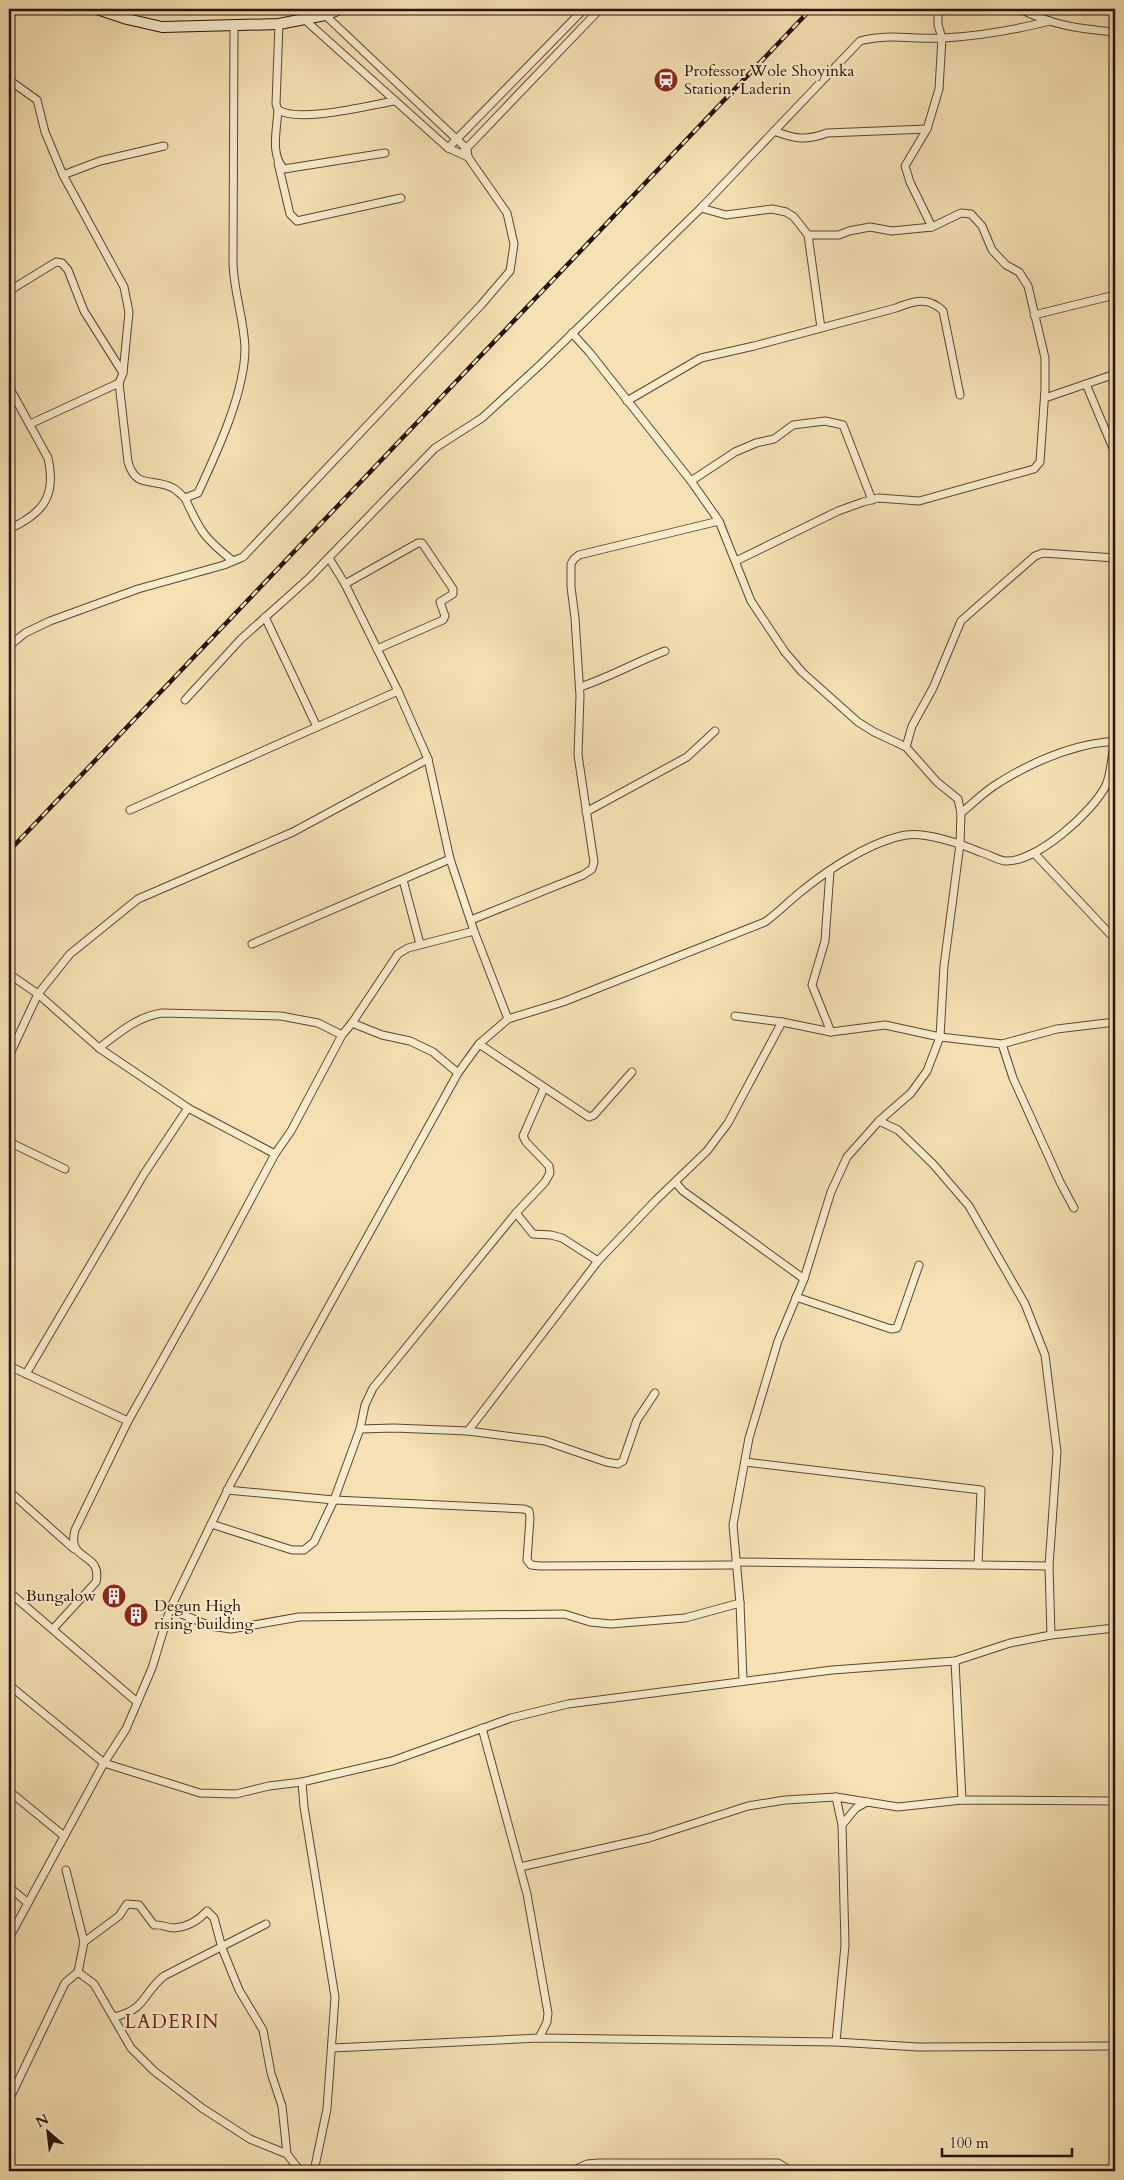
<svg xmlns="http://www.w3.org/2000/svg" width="1124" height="2180" font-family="Cardo,serif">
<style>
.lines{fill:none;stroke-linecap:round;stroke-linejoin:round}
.street-casing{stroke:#5a4630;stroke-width:9}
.secondary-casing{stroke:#261204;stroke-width:12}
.street{stroke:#f8ecce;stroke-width:7}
.secondary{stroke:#f8ecce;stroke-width:10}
.rail-casing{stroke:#261204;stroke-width:4.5}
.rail{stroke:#f8ecce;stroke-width:2.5;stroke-dasharray:8;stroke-linecap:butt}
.labels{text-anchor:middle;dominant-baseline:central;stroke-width:4;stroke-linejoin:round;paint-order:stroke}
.poi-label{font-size:16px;fill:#261204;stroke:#f8ecce;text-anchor:start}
.quarter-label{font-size:19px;letter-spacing:1px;fill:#7a1f14;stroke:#f8ecce}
</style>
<rect width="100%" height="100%" fill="#f5e1b3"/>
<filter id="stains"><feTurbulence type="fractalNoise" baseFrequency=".004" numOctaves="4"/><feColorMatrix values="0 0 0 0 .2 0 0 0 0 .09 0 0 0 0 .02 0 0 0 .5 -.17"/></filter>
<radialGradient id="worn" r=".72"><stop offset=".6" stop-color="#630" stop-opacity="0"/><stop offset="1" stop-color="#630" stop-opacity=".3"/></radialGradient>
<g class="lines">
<defs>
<g id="street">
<path d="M1020 9C1051 25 1080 29 1115 32"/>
<polyline points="305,20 448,148 468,157"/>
<path d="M279 24 276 104 278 110C299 123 367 106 394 101"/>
<path d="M9 80 37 100 45 132 63 175 124 287 129 312 123 373 119 383 128 462C136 490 153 477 173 488 177 490 181 495 185 498L198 493C217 452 245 392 245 348 244 319 234 293 233 264L234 26"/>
<path d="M278 110C277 129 270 155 284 169L385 153"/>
<path d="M774 131C795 139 805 141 827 133L927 129"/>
<polyline points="448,148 584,9"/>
<polyline points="464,151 600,9"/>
<polyline points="278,163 290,214 297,221 401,198"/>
<polyline points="63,175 100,161 164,146"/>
<polyline points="701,208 726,215 772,209 786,212 794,217 808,235 821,328"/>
<polyline points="932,227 910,182 905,166 927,129 939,89 942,38 938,25 938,9"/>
<polyline points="9,291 56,262 62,263 68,270 84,311 123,373"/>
<polyline points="1034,315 1115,295"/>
<polyline points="572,333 590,353 691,481 719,521 751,601 785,652 802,672 858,722 874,732 906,747 937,782 958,799 961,813 960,844 944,966 940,1037 927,1071 911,1093 879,1121 847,1157 831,1192 804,1279 778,1341 749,1438 733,1525 740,1603 743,1680"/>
<polyline points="1086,384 1115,453"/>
<path d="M9 387 48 458C57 497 42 514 9 529"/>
<polyline points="1045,398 1115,374"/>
<path d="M627 401 701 358 754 346 896 308C913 301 928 296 943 311L960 395"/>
<polyline points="30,424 119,383"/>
<polyline points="691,481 735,452 756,443 774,439 793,425 825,421 843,425 872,500"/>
<path d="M185 498C200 531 204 538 233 561"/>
<polyline points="329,558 345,584 398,691 428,759 450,859 474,931 508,1019"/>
<polyline points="736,561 838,511 863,502 878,498 919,501 1034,469 1040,462 1045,389 1045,358 1028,286 1019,272 1006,265 992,250 982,226 971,214 961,213 932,227 892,231 870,227 849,231 839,235 808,235"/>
<polyline points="345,584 418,543 422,543 453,589 453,594 440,602 445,616 443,620 377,649"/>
<polyline points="265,617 317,727"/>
<polyline points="9,646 25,633 50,621 138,589 224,565 243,557 481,305 510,271 514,244 507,213 468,157 467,149 325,15"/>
<path d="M580 687C610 677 636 662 665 651"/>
<path d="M185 700 241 639 309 578 435 448 482 418 541 364 701 208 860 41C886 33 916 40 944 38 980 36 1014 30 1050 21"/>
<polyline points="906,747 912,726 933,688 961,621 970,613 1035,556 1043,553 1115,558"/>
<polyline points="130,810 398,691"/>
<polyline points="586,812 687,757 715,731"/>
<path d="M961 813C973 803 986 790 1000 782 1034 761 1075 744 1115 741"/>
<polyline points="1034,853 1110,934 1115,935"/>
<polyline points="830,871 825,941 812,985 831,1032"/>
<polyline points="403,880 420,944"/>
<polyline points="471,920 583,875 592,869 594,862 578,755 580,696 575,618 571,587 571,564 574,559 579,555 719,521"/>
<polyline points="252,944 450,859"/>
<polyline points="9,974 38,994 99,1048 188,1108"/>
<polyline points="735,1016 782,1022 831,1032 885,1025 940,1037 1002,1044 1057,1029 1115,1022"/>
<polyline points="352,1023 382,1035 410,1041 433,1052 458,1073"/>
<polyline points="479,1044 589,1117 594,1115 632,1072"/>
<polyline points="1002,1044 1013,1078 1061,1184 1074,1208"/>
<path d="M99 1048C119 1033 136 1017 162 1013L281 1016 318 1023 342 1035"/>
<polyline points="9,1056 38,994 70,954 138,899 293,832 428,759"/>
<polyline points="879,1121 898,1130 933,1164 969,1206 1025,1304 1045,1355 1057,1452 1049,1566 1051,1635"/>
<polyline points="9,1142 65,1169"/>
<polyline points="676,1183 683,1191 804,1279"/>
<polyline points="516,1213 533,1234 551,1235 562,1238 598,1261"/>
<polyline points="796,1297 891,1329 897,1328 919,1265"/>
<polyline points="9,1366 128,1421"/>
<polyline points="26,1374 144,1174 188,1108 275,1154"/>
<polyline points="360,1429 394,1428 468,1431 545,1441 606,1462 618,1464 623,1461 637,1420 655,1393"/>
<polyline points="468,1431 598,1261 656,1200 707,1151 728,1123 782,1022"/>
<polyline points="745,1462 981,1490 978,1565"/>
<polyline points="227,1490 334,1500 524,1509 529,1511 530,1518 527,1560 531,1565 540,1566 736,1565"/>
<polyline points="9,1491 74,1549"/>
<polyline points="211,1524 292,1550 304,1550 314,1542 334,1500 360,1429 365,1405 373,1388 516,1213 545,1182 550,1173 549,1166 526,1142 523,1136 544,1088"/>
<polyline points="736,1562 1049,1566"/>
<polyline points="9,1592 137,1702"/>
<polyline points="170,1609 210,1626 231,1629 299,1617 564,1614 590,1622 611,1624 685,1618 740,1603"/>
<path d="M53 1629 96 1582C103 1551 66 1563 75 1530L128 1421 213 1270 275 1154 291 1131 342 1035 352 1023 398 954 408 948 474 931"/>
<polyline points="955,1661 962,1800"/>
<polyline points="9,1685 104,1763 200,1793 236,1794 269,1786 302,1782"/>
<polyline points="482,1728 527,1894 548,2013 547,2022 539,2038"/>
<polyline points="9,1791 64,1836"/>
<polyline points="836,1797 842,1825"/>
<polyline points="520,1867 649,1838 748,1806 785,1800 836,1797 898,1807 962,1800 1115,1801"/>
<polyline points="9,1887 28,1903"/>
<path d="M9 1938 104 1763 126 1729 152 1668 170 1609 231 1483 458 1073 479 1044 508 1019 563 1002 765 922C779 912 790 900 803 890 830 868 872 841 906 835 927 832 961 844 980 852 988 854 997 860 1005 861 1036 863 1094 811 1106 785 1112 771 1111 755 1115 741"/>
<path d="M84 1942 119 1916 127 1904 139 1905 154 1925C162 1924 167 1928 174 1928 187 1927 199 1920 207 1911L214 1918 222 1948 239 1990 263 2030 271 2073 282 2106 287 2154"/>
<polyline points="78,1972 94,1984 131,2048 154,2071 202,2108 250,2139 287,2154 300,2171"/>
<path d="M114 2017C146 2010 142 1994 164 1976L266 1924"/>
<polyline points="836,2042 845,1945 842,1825 856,1808 867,1802"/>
<polyline points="333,2048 539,2038 836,2042 918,2047 1115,2046"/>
<polyline points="9,2100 65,1983 78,1972 84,1942 66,1870"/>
<polyline points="314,2171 327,2109 335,1997 304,1807 302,1782 392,1761 511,1718 568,1704 832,1670 955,1661 1010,1643 1051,1635 1115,1628"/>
<polyline points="572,2171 587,2164 599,2163 778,2163 791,2171"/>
</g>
<polyline id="secondary" points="97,9 127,19 162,27 279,24 325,15 340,9"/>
</defs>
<use href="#street" class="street-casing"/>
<use href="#secondary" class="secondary-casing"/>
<use href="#street" class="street"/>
<use href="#secondary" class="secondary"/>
<defs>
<polyline id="rail" points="9,851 811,9"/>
</defs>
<use href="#rail" class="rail-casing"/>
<use href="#rail" class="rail"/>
</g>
<defs>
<symbol id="station-disc" viewBox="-11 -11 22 22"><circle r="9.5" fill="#8f2418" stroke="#f8ecce"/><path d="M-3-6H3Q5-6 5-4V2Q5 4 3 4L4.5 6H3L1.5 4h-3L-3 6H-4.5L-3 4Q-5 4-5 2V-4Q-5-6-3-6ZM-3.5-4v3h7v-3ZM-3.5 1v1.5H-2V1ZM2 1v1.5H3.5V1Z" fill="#fff"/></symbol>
<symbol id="building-disc" viewBox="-11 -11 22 22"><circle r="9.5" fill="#8f2418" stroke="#f8ecce"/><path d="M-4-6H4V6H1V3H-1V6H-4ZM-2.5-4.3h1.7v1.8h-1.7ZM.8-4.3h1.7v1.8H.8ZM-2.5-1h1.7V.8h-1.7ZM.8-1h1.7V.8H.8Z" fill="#fff"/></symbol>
</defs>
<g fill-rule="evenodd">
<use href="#station-disc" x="652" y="66" width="28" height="28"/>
<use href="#building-disc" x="100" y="1582" width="28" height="28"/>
<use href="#building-disc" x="122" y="1601" width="28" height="28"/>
</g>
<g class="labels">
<g class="poi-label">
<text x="684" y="71">Professor Wole Shoyinka<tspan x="684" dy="18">Station, Laderin</tspan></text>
<text x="96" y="1596" text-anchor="end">Bungalow</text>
<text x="154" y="1606">Degun High<tspan x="154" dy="18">rising building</tspan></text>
</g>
<g class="quarter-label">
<text x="172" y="2022">LADERIN</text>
</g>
</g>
<rect width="1124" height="2180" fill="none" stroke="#f5e1b3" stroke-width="30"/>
<rect x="10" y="10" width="1104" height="2160" fill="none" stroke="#261204" stroke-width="2.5"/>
<rect x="15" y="15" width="1094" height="2150" fill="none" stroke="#261204"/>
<g transform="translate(48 2132) rotate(332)" stroke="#f8ecce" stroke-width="4" paint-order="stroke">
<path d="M0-4L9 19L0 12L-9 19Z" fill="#261204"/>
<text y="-8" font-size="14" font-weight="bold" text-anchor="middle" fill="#261204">N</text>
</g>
<path d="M942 2148v8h130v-8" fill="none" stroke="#261204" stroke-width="2.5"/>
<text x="949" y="2148" font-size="15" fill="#261204" stroke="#f8ecce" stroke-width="4" paint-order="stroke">100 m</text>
<rect width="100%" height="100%" filter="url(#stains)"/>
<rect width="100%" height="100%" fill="url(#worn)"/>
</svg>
